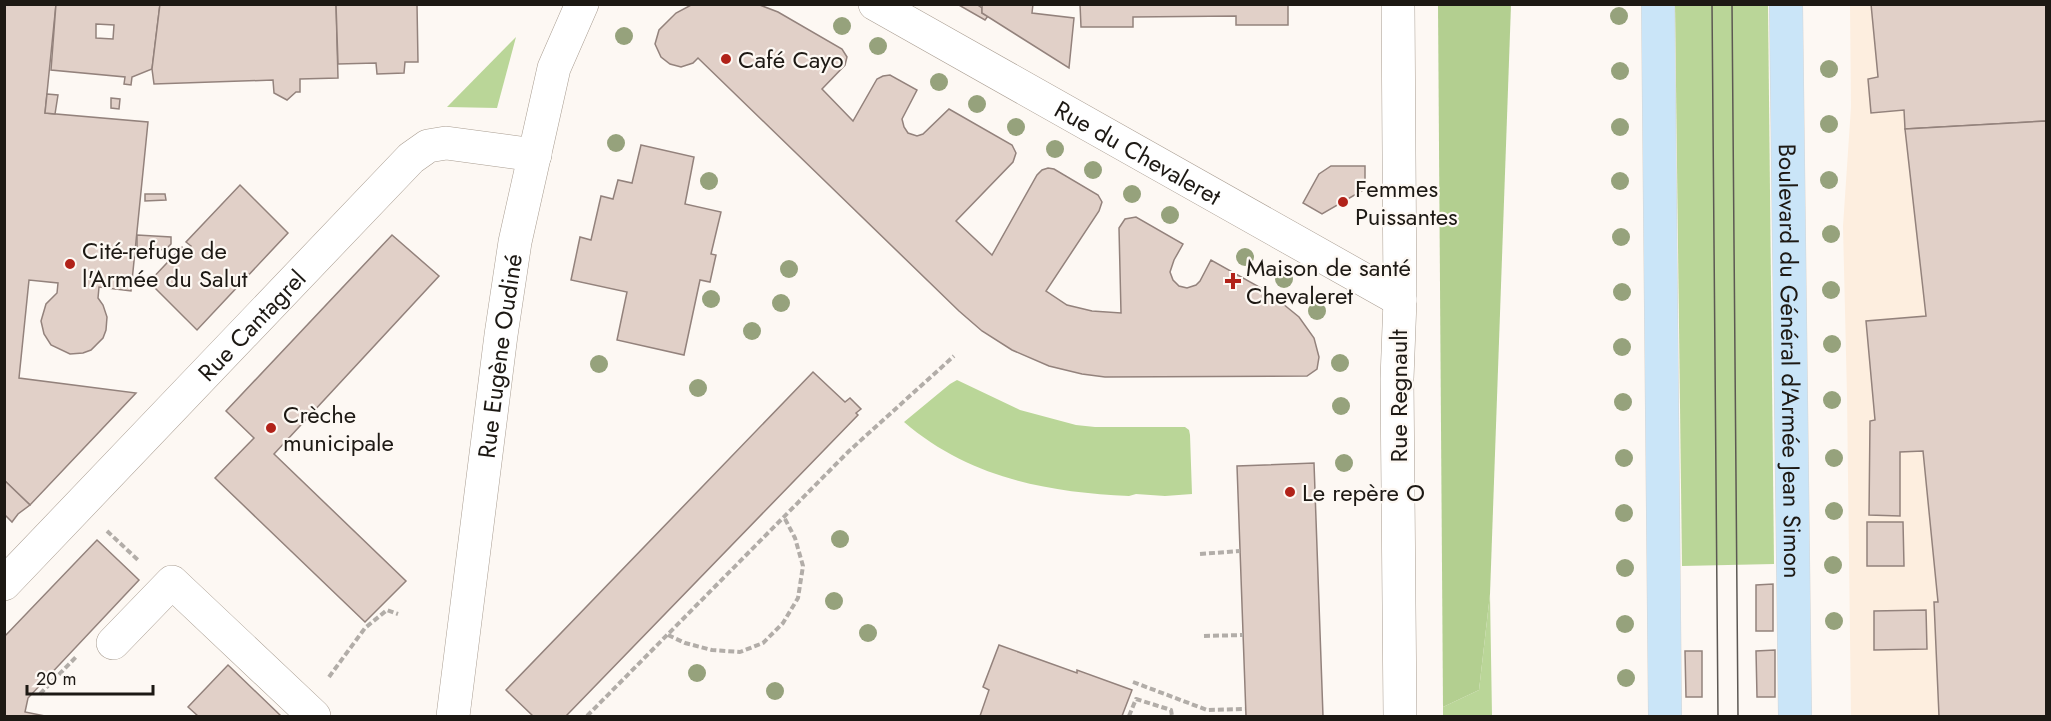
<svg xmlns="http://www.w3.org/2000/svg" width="2051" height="721" font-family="Jost,sans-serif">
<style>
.built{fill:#fdeedf}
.green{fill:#bad698}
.forest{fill:#b3cf90}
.building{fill:#e1d0c8;stroke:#93827c;stroke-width:1.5;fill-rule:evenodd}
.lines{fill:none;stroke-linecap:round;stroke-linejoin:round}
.minor-casing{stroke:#a99d91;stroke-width:34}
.major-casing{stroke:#d6d6d5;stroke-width:34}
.path{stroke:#b2ada8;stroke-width:4;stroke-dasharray:6 3;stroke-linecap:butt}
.minor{stroke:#fff;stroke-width:33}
.major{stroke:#cae5f8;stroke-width:33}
.tram{stroke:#5c5853;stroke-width:1.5}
.tree{fill:#96a27c}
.poi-dot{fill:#b12219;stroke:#fdf8f3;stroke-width:2}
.labels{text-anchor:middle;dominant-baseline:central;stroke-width:4.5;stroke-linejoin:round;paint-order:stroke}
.poi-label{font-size:24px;fill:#1d1914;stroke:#fdf8f3;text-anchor:start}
.street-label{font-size:24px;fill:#1d1914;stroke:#fdf8f3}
</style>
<rect width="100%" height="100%" fill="#fdf8f3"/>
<polygon class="built" points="1850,5 2046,5 2046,716 1851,716 1847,396 1843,226 1851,107"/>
<g class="green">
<polygon points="1675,5 1768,5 1774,564 1682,566"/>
<polygon points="516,37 497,108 447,107"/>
<path d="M957 380 1020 410 1076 425 1095 427H1185L1189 430 1190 435 1192 494 1165 496 1136 494 1129 496C1047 492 969 478 904 422L950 384Z"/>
<polygon points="1490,594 1492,716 1443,716 1443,707 1479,690"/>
</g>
<polygon class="forest" points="1438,5 1511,5 1490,594 1479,690 1443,707"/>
<g class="building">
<polygon points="4,4 56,4 45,113 148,122 131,291 99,287 98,298 103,305 107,317 106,330 103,338 91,350 83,353 70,354 51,345 44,334 41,321 46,304 57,293 58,283 29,280 19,378 136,393 30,505 4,480"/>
<path d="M56 4H160L152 69 132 77 131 85 124 84 125 77 51 70ZM96 24 114 25 113 39 96 38Z"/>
<polygon points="160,4 336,4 338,78 300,79 300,92 296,92 287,100 274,93 273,80 154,84 152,69"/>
<polygon points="336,4 417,4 418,62 405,62 404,73 377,74 376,63 338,64"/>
<polygon points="693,4 757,4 778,12 842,49 847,57 845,65 822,89 853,121 877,79 883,76 890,75 917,90 902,119 904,127 908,133 917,136 923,134 949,109 1012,145 1016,153 1013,162 956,221 992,255 1037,175 1042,170 1048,168 1054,169 1098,195 1102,202 1099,211 1046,291 1067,305 1092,311 1121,313 1119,228 1125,219 1136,217 1183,244 1174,260 1170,272 1173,280 1179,286 1187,288 1196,285 1200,281 1211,260 1270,293 1288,308 1299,317 1314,338 1319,357 1317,369 1307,376 1105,377 1082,374 1049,366 1012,350 982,331 959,311 698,58 693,63 681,67 670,64 661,57 655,44 659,30 676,13"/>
<polygon points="957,4 976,4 982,8 982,13 988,16 985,20"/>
<polygon points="982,4 1033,4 1032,13 1074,18 1069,68 982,13"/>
<polygon points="1080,4 1288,4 1288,25 1236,25 1236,16 1133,17 1133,27 1081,27"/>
<polygon points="1871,4 2046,4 2046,121 1905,129 1904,110 1871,113 1868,79 1878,77"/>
<polygon points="47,94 58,95 55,114 45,113"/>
<polygon points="111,98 120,99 119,109 111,108"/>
<polygon points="2046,121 2046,716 1939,716 1934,602 1938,602 1923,451 1900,452 1900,516 1869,515 1870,421 1875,420 1866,321 1926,316 1905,129"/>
<polygon points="641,145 694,157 685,204 721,212 711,254 716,255 710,282 700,280 684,355 617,340 627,292 571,280 580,237 591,240 601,196 613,199 618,180 632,183"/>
<polygon points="1331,166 1365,166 1365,189 1322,214 1303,203 1319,174"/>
<polygon points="240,185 288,233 197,330 149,282 182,247 186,251 191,246 186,242"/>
<polygon points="145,194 165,194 166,200 145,201"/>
<polygon points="137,235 171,237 171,244 165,250 137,248"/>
<polygon points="392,235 439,276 274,454 406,581 365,622 215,478 254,438 226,411"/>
<polygon points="813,372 845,402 850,398 861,409 856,413 858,415 566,716 533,716 506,690"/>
<polygon points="1314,463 1323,716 1246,716 1237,466"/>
<polygon points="4,480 30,505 18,514 12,522 4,514"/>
<polygon points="1867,522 1903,522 1904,566 1867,566"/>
<polygon points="97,540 139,580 28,698 25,712 45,716 4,716 4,637"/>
<polygon points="1773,584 1773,631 1756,631 1756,585"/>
<polygon points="1926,610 1927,649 1874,650 1874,611"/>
<polygon points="999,645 1077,673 1077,670 1132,690 1122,716 980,716 989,690 983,687"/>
<polygon points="1775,650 1775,697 1757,697 1756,651"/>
<polygon points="1685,651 1702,651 1702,697 1686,697"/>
<polygon points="228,665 281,716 198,716 188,707"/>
</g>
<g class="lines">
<defs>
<g id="minor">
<path id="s1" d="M875 4 1400 300"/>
<polyline points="1398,4 1400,300 1397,379 1400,716"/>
<path id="s2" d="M4 584 411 158 428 146 446 143 535 155"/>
<polyline points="113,643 172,582 314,716"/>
<path id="s3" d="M453 716 501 335 515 242 554 68 582 4"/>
</g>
<g id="major">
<polyline points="1658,4 1665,716"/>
<path id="s4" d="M1786 4 1795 716"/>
</g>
</defs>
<use href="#minor" class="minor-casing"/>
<use href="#major" class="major-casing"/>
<g class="path">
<polyline points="107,531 138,560"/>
<polyline points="1200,554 1240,551"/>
<polyline points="668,635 685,643 712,650 740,652 763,643 783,623 798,598 803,566 795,538 784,517"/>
<polyline points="1204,636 1243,635"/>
<polyline points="329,677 365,628 387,610 398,614"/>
<polyline points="1133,682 1207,710 1245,709"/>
<polyline points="40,694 77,656"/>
<polyline points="587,716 849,451 954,356"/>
<polyline points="1129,716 1136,699 1171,710 1172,716"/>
</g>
<use href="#minor" class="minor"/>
<use href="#major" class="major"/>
<g class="tram">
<polyline points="1712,4 1718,716"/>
<polyline points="1732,4 1738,716"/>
</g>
</g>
<g class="tree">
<circle cx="1619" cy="16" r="9"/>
<circle cx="842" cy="26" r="9"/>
<circle cx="624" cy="36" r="9"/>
<circle cx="878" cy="46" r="9"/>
<circle cx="1829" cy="69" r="9"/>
<circle cx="1620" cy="71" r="9"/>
<circle cx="939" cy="82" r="9"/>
<circle cx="977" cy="104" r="9"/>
<circle cx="1829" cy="124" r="9"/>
<circle cx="1016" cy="127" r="9"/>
<circle cx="1620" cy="127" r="9"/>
<circle cx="616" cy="143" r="9"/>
<circle cx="1055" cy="149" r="9"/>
<circle cx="1093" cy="170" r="9"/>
<circle cx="1829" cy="180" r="9"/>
<circle cx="709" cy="181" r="9"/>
<circle cx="1620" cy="181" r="9"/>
<circle cx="1132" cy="194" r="9"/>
<circle cx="1170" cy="215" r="9"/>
<circle cx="1831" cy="234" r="9"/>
<circle cx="1621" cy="237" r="9"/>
<circle cx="1245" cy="257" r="9"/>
<circle cx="789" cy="269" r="9"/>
<circle cx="1284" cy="279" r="9"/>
<circle cx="1831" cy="290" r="9"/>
<circle cx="1622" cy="292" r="9"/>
<circle cx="711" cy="299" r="9"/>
<circle cx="781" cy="303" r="9"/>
<circle cx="1317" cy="311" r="9"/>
<circle cx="752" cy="331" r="9"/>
<circle cx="1832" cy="344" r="9"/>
<circle cx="1622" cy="347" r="9"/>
<circle cx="1340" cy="363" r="9"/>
<circle cx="599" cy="364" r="9"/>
<circle cx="698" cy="388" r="9"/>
<circle cx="1832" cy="400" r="9"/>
<circle cx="1623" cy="402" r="9"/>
<circle cx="1341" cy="406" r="9"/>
<circle cx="1624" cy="458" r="9"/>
<circle cx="1834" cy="458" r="9"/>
<circle cx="1344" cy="463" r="9"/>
<circle cx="1834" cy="511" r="9"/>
<circle cx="1624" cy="513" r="9"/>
<circle cx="840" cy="539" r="9"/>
<circle cx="1833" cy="565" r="9"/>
<circle cx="1625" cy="568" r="9"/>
<circle cx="834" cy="601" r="9"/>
<circle cx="1834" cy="621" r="9"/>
<circle cx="1625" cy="624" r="9"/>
<circle cx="868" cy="633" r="9"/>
<circle cx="697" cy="673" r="9"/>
<circle cx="1626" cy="678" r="9"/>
<circle cx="775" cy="691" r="9"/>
</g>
<g class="poi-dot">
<circle cx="726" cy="59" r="6"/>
<circle cx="1343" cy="202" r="6"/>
<circle cx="70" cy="264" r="6"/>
<path d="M1230 272h6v6h6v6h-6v6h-6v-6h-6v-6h6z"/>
<circle cx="271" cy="428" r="6"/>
<circle cx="1290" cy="492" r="6"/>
</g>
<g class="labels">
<g class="poi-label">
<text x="738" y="59">Café Cayo</text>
<text x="1355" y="188">Femmes<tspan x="1355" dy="28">Puissantes</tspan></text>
<text x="82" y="250">Cité-refuge de<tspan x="82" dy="28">l'Armée du Salut</tspan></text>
<text x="1246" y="267">Maison de santé<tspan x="1246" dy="28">Chevaleret</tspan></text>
<text x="283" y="414">Crèche<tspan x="283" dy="28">municipale</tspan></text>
<text x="1302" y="492">Le repère O</text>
</g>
<g class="street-label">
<text stroke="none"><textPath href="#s1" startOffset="302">Rue du Chevaleret</textPath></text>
<text stroke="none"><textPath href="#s2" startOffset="358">Rue Cantagrel</textPath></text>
<text stroke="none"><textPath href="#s3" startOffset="363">Rue Eugène Oudiné</textPath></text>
<text stroke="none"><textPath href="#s4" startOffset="357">Boulevard du Général d'Armée Jean Simon</textPath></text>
<text transform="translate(1398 396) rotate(-90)">Rue Regnault</text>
</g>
</g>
<rect width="2051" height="721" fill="none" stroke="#1d1914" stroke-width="12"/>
<path d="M27 685v9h126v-9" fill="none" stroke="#1d1914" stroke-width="3"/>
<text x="36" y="685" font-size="18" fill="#1d1914" stroke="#fdf8f3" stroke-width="4.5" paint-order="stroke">20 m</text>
</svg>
